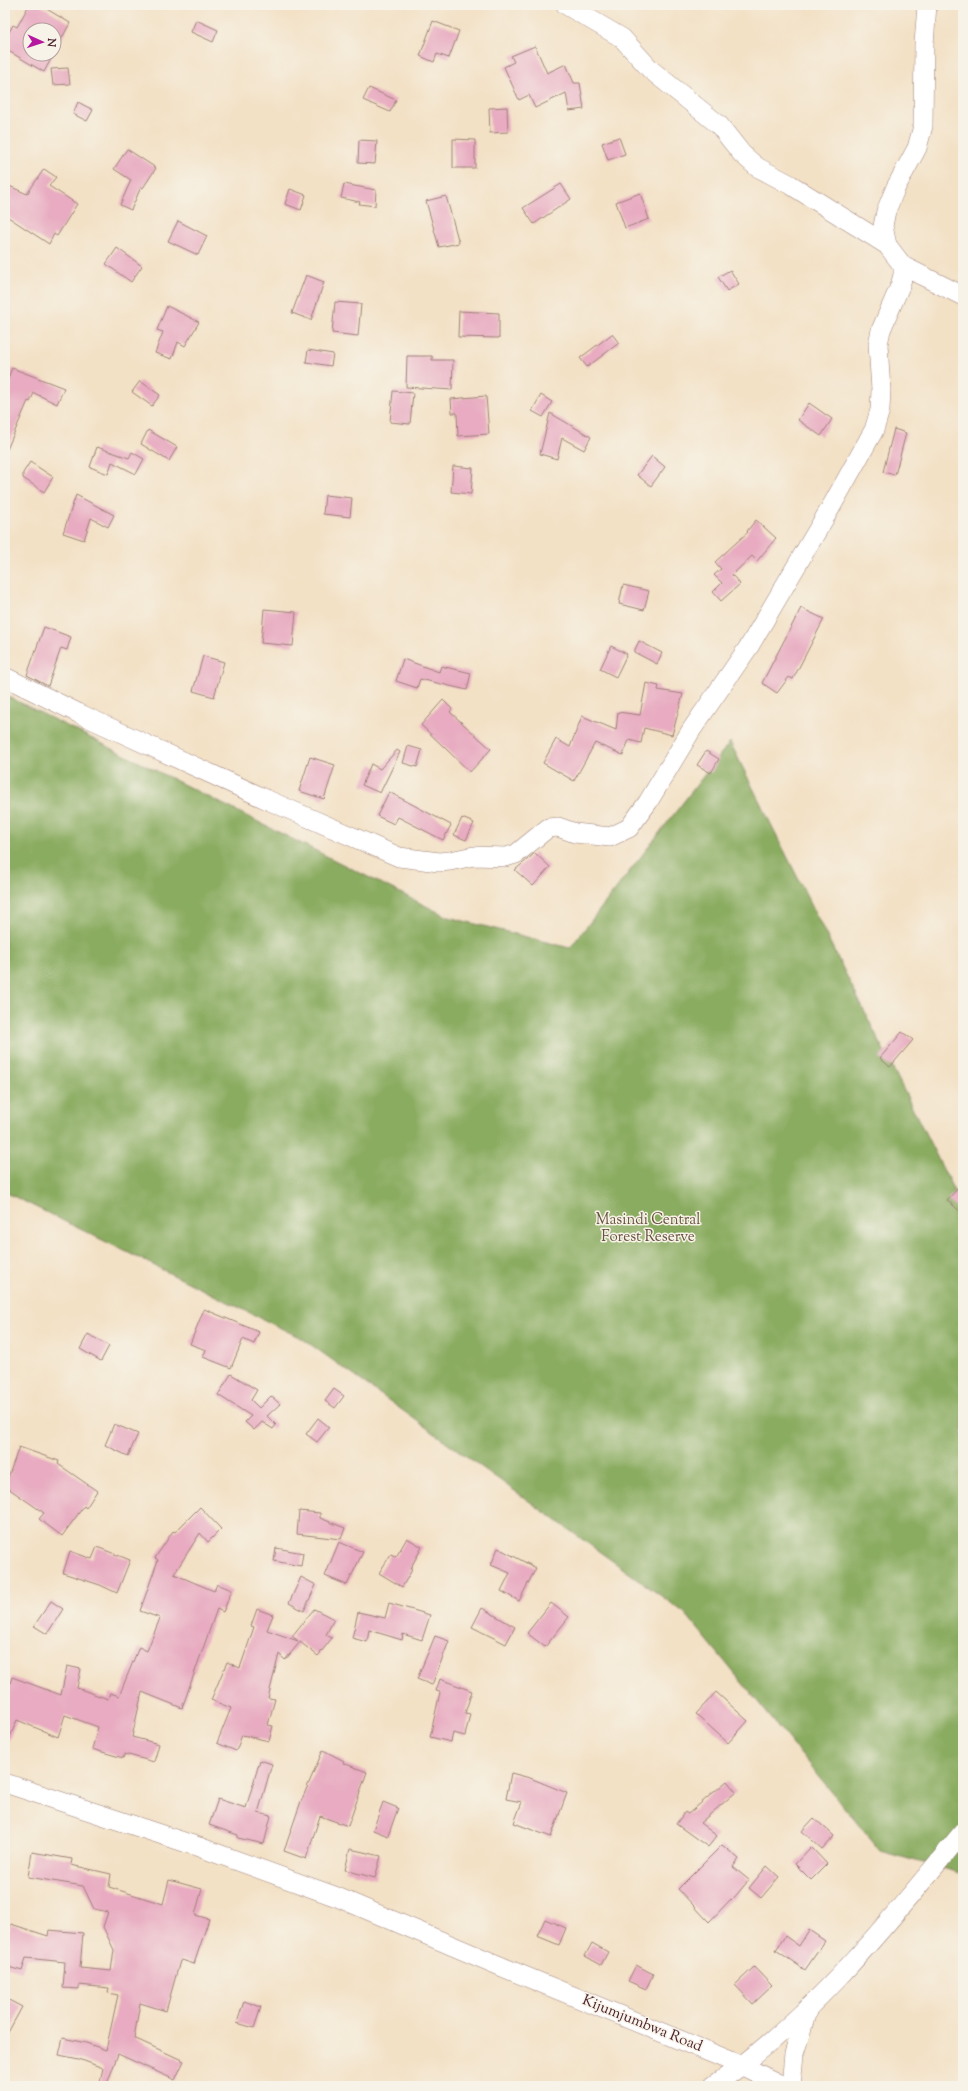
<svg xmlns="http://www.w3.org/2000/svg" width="968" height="2091" font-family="'Sorts Mill Goudy',serif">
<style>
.forest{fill:#8aac61;stroke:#6a6646}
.building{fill:#e8abc1;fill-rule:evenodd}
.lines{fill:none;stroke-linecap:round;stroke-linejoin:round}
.street-casing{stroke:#9e8078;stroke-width:20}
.street{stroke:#fff;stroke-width:19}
.labels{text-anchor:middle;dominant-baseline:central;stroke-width:3;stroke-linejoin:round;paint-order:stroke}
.park-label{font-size:15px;fill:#68523f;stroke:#f7f3e8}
.street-label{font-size:15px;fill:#4a1f2b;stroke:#f7f3e8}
</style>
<rect width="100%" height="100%" fill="#f7f3e8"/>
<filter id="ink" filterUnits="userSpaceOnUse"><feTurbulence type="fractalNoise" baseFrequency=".025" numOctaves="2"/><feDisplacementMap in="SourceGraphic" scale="8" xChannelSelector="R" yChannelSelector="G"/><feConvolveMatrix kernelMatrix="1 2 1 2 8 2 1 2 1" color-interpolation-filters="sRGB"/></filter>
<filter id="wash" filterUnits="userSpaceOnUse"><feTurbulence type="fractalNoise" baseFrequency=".012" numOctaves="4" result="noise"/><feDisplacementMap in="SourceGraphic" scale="16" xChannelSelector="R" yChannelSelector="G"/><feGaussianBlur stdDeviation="0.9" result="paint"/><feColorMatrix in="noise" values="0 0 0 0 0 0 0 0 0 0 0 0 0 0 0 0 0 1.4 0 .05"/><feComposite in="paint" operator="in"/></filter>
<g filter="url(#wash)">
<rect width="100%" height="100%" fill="#f3e1c6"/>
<polygon class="forest" points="5,695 448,917 570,948 730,742 963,1209 963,1874 880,1851 685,1613 303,1339 5,1192"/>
<g id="blocks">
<g class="building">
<path d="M29 5H40L70 23 44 72 5 49V39L13 25 17 27ZM30 30H54V54H30Z"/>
<polygon points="196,20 218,30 213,42 191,32"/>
<polygon points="433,21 459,31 449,58 437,54 434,62 420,56"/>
<polygon points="535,46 547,73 566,64 574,83 580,83 584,109 569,111 566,93 535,108 529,95 519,100 504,67 514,62 511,56"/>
<polygon points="68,68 70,84 53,85 51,69"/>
<polygon points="369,88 396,100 390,112 363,100"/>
<polygon points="78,102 93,110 87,121 73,114"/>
<polygon points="507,107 508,132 490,133 489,108"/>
<polygon points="619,137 625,154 608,160 602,143"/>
<polygon points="453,139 475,140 475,168 453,168"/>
<polygon points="359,140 377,141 375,164 358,163"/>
<polygon points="127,149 156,168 143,188 141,187 131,210 120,205 131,180 114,169"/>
<polygon points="44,169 56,177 49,186 77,204 57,236 54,234 49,244 5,215 5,184 27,194"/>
<polygon points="344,184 376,190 375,206 359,204 360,202 341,198"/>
<polygon points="561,184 571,199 534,224 523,208"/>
<polygon points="290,189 306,195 301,210 285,204"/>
<polygon points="640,193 649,219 625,228 616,202"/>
<polygon points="446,196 459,243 439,247 426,201"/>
<polygon points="178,221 207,236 198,255 168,241"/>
<polygon points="117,248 142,266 131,282 106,264"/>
<polygon points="730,270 739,284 727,291 718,277"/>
<polygon points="306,275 324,282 311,320 292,313"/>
<polygon points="335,302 361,304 358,336 332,333"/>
<polygon points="167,306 199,322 185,346 178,342 172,359 155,353 163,332 157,330"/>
<polygon points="459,311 499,313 499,338 458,337"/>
<polygon points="612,334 619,343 587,367 580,358"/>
<polygon points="308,350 333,354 331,366 306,362"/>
<polygon points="407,356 432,356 432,360 453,360 452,390 406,387"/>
<polygon points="12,368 64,388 57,404 34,393 30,402 28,401 5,454 5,386"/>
<polygon points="140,381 160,395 152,406 132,392"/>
<polygon points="393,391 413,393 410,424 390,422"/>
<polygon points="541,395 552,402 543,417 532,411"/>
<polygon points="486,396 489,434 458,436 457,413 452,413 451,399"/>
<polygon points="809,403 832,419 821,436 798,420"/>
<polygon points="550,413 591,437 584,450 562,438 557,459 540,454"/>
<polygon points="894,429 906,433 895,475 883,472"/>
<polygon points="148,430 177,447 169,461 141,444"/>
<polygon points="97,447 129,458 132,452 144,459 136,474 112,462 108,474 90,467"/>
<polygon points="652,456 665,467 651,486 637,475"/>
<polygon points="30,462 53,477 44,492 23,478 23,473"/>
<polygon points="453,466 473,468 471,494 451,492"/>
<polygon points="76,495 114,515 108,527 91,518 84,540 63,533"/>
<polygon points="325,495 352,498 350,517 323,514"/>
<polygon points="756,520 776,538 757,561 752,556 732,575 740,584 721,601 713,592 722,583 714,575 721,569 715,562 748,532 747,531"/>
<polygon points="623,585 649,591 644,610 619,604"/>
<polygon points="801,608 824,619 793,679 789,677 777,693 762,683"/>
<polygon points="264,609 296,612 293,646 261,643"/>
<polygon points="44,627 71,637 67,650 61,648 48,686 27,675"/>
<polygon points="639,641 662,653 657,664 634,652"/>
<polygon points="611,646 627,654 616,677 600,669"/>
<polygon points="203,656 224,662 214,697 193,691"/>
<polygon points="403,659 439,672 441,666 471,673 467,690 420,679 417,688 396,681"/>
<polygon points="646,683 659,686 658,690 683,694 672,735 644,728 641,743 629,740 623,755 595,743 574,781 543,763 556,739 570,747 582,716 616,730 618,712 640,715"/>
<polygon points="443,700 452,709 450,712 491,749 470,772 421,725"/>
<polygon points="408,746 422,750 417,767 403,763"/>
<polygon points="397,750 400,752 380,793 362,785 371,764 380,769"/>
<polygon points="706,751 719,759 711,773 697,765"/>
<polygon points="310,757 335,765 324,799 299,791"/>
<polygon points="389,792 451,825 443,840 398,817 394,824 377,816"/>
<polygon points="462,818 474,823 466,840 454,835"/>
<polygon points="535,853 550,867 533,886 515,870"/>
<polygon points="902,1032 913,1040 890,1067 880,1058"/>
<polygon points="963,1183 963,1214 947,1200"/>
<polygon points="204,1309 259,1332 254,1344 243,1339 231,1368 203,1357 206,1350 190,1344"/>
<polygon points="88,1334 109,1346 101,1361 80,1349"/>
<polygon points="231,1374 257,1390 251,1400 259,1408 271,1396 280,1404 267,1416 276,1425 273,1429 262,1422 254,1430 245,1422 251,1416 218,1395"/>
<polygon points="334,1389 344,1396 335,1408 325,1401"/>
<polygon points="318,1418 329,1427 317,1442 306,1434"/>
<polygon points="114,1424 138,1434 128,1456 105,1445"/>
<polygon points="19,1447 59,1461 58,1464 97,1491 86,1508 84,1506 62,1536 39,1519 44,1513 5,1486"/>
<polygon points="200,1507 221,1529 208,1542 200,1533 174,1574 214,1591 217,1584 232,1590 223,1612 217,1609 182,1708 142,1692 132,1737 159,1744 154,1762 125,1754 123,1758 92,1749 98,1727 65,1715 58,1737 17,1720 5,1749 5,1701 12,1677 61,1695 67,1666 81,1669 77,1688 108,1699 110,1693 119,1696 139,1647 147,1651 160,1618 140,1611 158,1560 155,1558 173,1531 175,1532"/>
<polygon points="299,1511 320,1513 320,1518 345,1528 341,1539 297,1534"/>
<polygon points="407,1538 422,1547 410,1569 412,1570 402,1587 379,1573 391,1554 396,1557"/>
<polygon points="339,1542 363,1552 347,1585 325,1576"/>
<polygon points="97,1547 130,1560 117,1593 100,1585 63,1573 70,1551 92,1559"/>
<polygon points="276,1548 303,1553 301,1566 274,1561"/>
<polygon points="498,1548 536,1568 519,1601 501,1591 510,1573 491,1565"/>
<polygon points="301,1577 316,1585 304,1611 289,1603"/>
<polygon points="51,1601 63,1609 47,1634 34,1626"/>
<polygon points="389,1603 430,1615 422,1640 403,1634 402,1640 369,1630 367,1642 352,1638 358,1612 385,1618"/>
<polygon points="551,1603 569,1617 545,1647 527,1633"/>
<polygon points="482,1608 515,1627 506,1644 472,1627"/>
<polygon points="257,1609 273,1615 267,1630 298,1641 292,1636 314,1609 334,1619 326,1635 332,1638 318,1656 300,1642 285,1660 279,1654 268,1698 275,1699 268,1725 273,1726 269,1741 242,1735 236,1751 217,1743 231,1708 211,1700 227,1662 240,1668 254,1627 251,1626"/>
<polygon points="435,1636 449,1641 432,1685 417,1679"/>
<polygon points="440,1679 472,1691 465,1713 470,1714 465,1736 453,1733 451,1742 430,1737 440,1692 436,1691"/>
<polygon points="716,1692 748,1721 728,1743 696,1714"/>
<polygon points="323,1750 344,1761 343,1763 367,1772 348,1826 320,1816 306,1859 284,1851 300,1804"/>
<polygon points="260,1760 272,1764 258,1813 271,1816 264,1844 238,1838 238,1835 209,1825 218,1799 246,1808"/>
<polygon points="511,1773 530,1778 567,1793 551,1837 514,1823 522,1802 506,1799"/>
<polygon points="727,1781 736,1792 700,1823 717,1836 708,1847 676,1824 685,1812 688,1814"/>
<polygon points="383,1802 398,1808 388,1836 373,1830"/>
<polygon points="814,1818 834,1836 822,1849 802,1831"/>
<polygon points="722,1845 739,1859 733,1867 749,1880 732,1900 731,1899 709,1922 678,1889"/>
<polygon points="811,1847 827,1864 811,1880 795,1864"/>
<polygon points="350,1849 381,1856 375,1878 345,1870"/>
<polygon points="32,1852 72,1859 71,1865 111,1874 109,1887 163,1904 169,1880 202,1889 195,1915 209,1919 194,1964 182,1960 180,1961 166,2011 140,2003 134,2038 184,2061 175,2080 118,2054 107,2084 100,2082 103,2068 79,2059 59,2055 63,2038 86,2043 106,2050 118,1995 108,1993 109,1988 79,1985 79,1989 63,1988 65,1962 26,1958 22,1971 5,1966 5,1944 11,1924 48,1936 49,1930 83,1933 80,1968 111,1971 114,1950 103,1927 108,1912 94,1909 83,1886 28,1877"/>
<polygon points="767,1866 779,1877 761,1898 749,1888"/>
<polygon points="545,1919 566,1928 559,1945 537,1936"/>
<polygon points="809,1930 825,1941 805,1970 776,1950 785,1936 799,1946"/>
<polygon points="592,1943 608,1952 601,1965 585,1956"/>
<polygon points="636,1965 653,1974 646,1989 628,1981"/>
<polygon points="754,1967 772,1986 753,2004 735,1985"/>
<polygon points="5,1998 22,2007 5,2038"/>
<polygon points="244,2001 261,2007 254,2028 237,2023"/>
</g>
</g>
</g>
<g filter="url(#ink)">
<use href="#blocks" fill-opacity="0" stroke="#9e8078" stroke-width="1"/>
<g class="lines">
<defs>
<g id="street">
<polyline points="887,245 883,226 886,211 896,187 917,148 923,126 924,44 927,5"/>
<polyline points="903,266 963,296"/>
<polyline points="5,677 78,713 270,801 399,857 439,862 450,861 474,856 506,857 516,854 548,828 558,827 575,833 610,837 629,828 648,802 692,729 750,645 831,507 874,430 880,410 881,390 878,344 881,330 900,286 903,275 903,266 887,245 791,185 757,167 742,154 719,125 651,70 622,38 566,5"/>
<polyline points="5,1783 199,1847 337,1897 500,1966 743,2066 783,2086"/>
<path d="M713 2086C812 2019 888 1923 963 1832"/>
<polyline points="791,2086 794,2054 808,2008"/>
</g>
</defs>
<use href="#street" class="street-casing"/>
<use href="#street" class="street"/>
</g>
</g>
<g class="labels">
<g class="park-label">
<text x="648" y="1220">Masindi Central<tspan x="648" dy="17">Forest Reserve</tspan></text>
</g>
<g class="street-label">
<text transform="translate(642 2024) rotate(22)">Kijumjumbwa Road</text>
</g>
</g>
<rect width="968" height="2091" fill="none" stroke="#f7f3e8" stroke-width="20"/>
<g transform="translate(42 42) rotate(93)"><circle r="19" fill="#f7f3e8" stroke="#b29e9c"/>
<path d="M0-3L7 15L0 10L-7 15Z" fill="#b5179e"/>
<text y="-6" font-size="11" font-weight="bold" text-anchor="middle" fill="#4a1f2b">N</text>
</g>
</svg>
